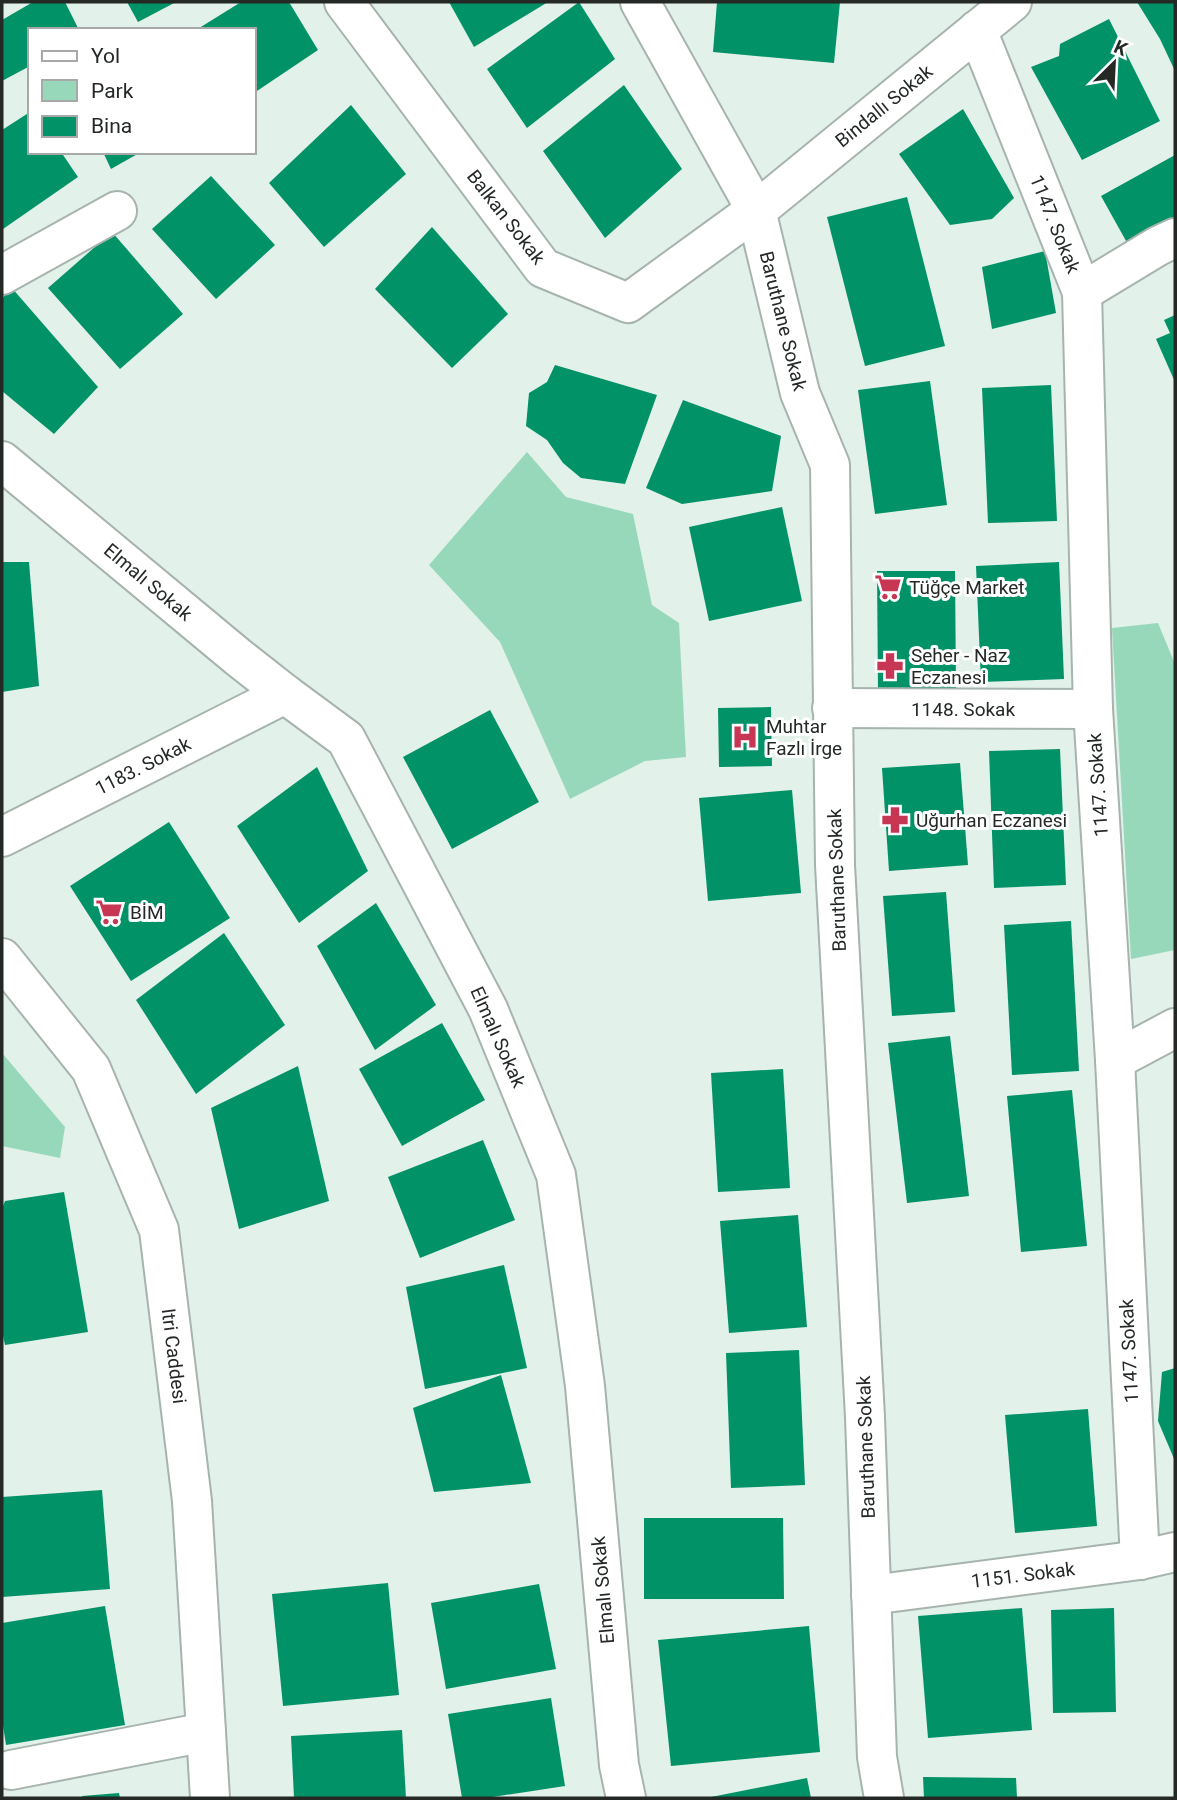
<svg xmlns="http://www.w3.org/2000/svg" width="1177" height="1800" font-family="Roboto,sans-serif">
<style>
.green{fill:#98d8ba}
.building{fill:#029268}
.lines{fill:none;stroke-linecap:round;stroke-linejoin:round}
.minor-casing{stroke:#a7b4ae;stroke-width:42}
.minor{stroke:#fff;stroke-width:38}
.labels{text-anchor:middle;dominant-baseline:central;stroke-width:6;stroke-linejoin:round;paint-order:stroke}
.street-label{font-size:19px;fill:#242926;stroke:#fff}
.poi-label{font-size:19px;fill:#242926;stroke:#fff;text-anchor:start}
</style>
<rect width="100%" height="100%" fill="#e2f1e9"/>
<g class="green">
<polygon points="527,452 566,497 633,514 652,605 679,623 686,757 645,761 570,799 500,642 429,565"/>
<polygon points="1158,623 1175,664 1175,950 1131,959 1112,628"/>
<polygon points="2,1053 65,1127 60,1158 2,1146"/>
</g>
<g class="building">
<polygon points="33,2 65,2 79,30 30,30 30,66 2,81 2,20"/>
<polygon points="127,2 176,2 138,22"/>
<polygon points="241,2 289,2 318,50 254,93 254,30 196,30"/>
<polygon points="449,2 548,2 474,47"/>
<polygon points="579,2 615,59 527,128 487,69"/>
<polygon points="717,2 840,2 834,63 713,52"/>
<polygon points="1137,2 1175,2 1175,71 1160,39"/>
<polygon points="1109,19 1160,121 1082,160 1031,67 1059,56 1060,44"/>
<polygon points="624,85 682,169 605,238 543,151"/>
<polygon points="351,105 406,174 324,247 269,183"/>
<polygon points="963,109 1014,198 992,219 950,225 899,154"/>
<polygon points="30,112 30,152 61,152 78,177 3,229 2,130"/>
<polygon points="103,152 141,152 111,169"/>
<polygon points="1175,155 1175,235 1135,257 1101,196"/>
<polygon points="211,176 275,245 216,299 152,229"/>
<polygon points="907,197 945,346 865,366 827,217"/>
<polygon points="432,227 508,314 452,368 375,289"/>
<polygon points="112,232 183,314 120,369 48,288"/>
<polygon points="1045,251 1056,313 992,329 982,267"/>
<polygon points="11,287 98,387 54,434 2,391 2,299"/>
<polygon points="1175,315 1175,382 1156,339 1170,333 1164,320"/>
<polygon points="555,365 657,395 625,484 581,478 563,463 547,440 526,426 529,393 547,382"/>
<polygon points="930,381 947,505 875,514 858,390"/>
<polygon points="1051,385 1057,521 988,523 982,388"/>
<polygon points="683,400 781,436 772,491 682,504 646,488"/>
<polygon points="782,507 802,601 709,621 689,527"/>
<polygon points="2,562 29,562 39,686 2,692"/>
<polygon points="1059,562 1064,679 981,682 976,566"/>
<polygon points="877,571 955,571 956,689 878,690"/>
<polygon points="771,707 772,766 719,767 718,708"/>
<polygon points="490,710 539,802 452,849 403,757"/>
<polygon points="1060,749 1066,885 994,888 989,751"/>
<polygon points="960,763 968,865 889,871 882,768"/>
<polygon points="317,767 368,871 299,923 237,826"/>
<polygon points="792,790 801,893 708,901 699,798"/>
<polygon points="169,822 230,918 131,981 70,886"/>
<polygon points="946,892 955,1012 892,1016 883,896"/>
<polygon points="376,903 436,1005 375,1050 317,946"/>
<polygon points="1071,921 1079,1071 1012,1075 1004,925"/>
<polygon points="224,933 285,1025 196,1094 136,1000"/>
<polygon points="442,1023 485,1100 402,1146 359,1069"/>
<polygon points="950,1036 969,1196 907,1203 888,1043"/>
<polygon points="298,1066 329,1201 239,1229 211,1108"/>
<polygon points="783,1069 790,1188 718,1192 711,1073"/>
<polygon points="1072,1090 1087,1246 1021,1252 1007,1096"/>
<polygon points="483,1140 515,1220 420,1258 388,1177"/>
<polygon points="64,1192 88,1332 5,1345 2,1331 2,1209 5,1201"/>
<polygon points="798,1215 807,1327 729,1333 720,1221"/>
<polygon points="504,1265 527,1368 425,1389 406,1287"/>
<polygon points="799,1350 805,1485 731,1488 726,1353"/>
<polygon points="1175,1368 1175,1461 1158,1421 1162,1372"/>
<polygon points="501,1375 531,1483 434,1492 413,1408"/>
<polygon points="1088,1409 1097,1526 1015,1533 1005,1415"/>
<polygon points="102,1490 110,1589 2,1597 2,1497"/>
<polygon points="644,1518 783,1518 784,1599 644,1599"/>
<polygon points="388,1583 399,1695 283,1706 272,1594"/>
<polygon points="539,1584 556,1669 446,1689 431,1603"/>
<polygon points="105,1606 125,1725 6,1745 2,1719 2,1623"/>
<polygon points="1022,1608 1032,1730 928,1738 918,1616"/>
<polygon points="1114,1608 1116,1712 1053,1713 1051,1610"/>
<polygon points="809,1626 820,1752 671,1766 658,1640"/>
<polygon points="551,1698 565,1786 486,1798 462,1798 448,1714"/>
<polygon points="402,1730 406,1798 294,1798 291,1736"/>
<polygon points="923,1777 1016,1778 1017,1798 924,1798"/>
<polygon points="807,1778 811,1798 711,1798 711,1797"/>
<polygon points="119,1793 120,1798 82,1798 82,1796"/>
</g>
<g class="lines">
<defs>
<g id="minor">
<polyline points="344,2 543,268 628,303 767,202 1012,2"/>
<polyline points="640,2 756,210 800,393 830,465 835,865 865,1417 877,1757 884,1798"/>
<polyline points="977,30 1082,292 1093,709 1115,1060 1140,1560"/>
<polyline points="2,275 117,211"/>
<polyline points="1082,292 1158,246 1175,238"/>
<polyline points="2,461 238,657 285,694 346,739 488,1009 556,1175 585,1386 619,1765 626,1798"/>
<polyline points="832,708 1093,709"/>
<polyline points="2,837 285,694"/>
<polyline points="2,958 91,1069 159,1230 192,1501 210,1798"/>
<polyline points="1115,1060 1175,1028"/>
<polyline points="871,1595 1140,1560 1175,1552"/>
<polyline points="11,1770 206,1732"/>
</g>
</defs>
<use href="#minor" class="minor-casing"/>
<use href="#minor" class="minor"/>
</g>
<defs>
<symbol id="supermarket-bare" viewBox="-9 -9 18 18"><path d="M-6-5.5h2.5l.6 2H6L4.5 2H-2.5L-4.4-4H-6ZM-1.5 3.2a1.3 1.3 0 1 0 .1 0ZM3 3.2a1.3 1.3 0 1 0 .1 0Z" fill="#c73753" stroke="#fff" stroke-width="2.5" paint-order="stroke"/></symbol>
<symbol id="pharmacy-bare" viewBox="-9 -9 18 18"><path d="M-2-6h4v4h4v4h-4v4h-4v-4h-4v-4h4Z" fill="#c73753" stroke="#fff" stroke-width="2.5" paint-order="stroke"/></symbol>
<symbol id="hospital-bare" viewBox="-9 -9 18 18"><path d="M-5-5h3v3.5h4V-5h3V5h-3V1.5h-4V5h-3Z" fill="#c73753" stroke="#fff" stroke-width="2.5" paint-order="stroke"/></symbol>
</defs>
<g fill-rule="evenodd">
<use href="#supermarket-bare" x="869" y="568" width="38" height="38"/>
<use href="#pharmacy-bare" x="871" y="647" width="38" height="38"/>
<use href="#hospital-bare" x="726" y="718" width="38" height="38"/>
<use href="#pharmacy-bare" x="876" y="801" width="38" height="38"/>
<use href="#supermarket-bare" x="90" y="893" width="38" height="38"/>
</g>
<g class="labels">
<g class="street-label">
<text transform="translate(884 106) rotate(-39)">Bindallı Sokak</text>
<text transform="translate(506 217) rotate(52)">Balkan Sokak</text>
<text transform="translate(1055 224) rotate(68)">1147. Sokak</text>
<text transform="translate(783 321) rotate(76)">Baruthane Sokak</text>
<text transform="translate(148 582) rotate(40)">Elmalı Sokak</text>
<text x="963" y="709">1148. Sokak</text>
<text transform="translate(143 766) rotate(-27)">1183. Sokak</text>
<text transform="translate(1098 785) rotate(-94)">1147. Sokak</text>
<text transform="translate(837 880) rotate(-92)">Baruthane Sokak</text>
<text transform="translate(498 1037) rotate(66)">Elmalı Sokak</text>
<text transform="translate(1129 1351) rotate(-93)">1147. Sokak</text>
<text transform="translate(174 1356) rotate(83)">Itri Caddesi</text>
<text transform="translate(866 1447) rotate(-92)">Baruthane Sokak</text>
<text transform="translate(1023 1575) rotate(-7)">1151. Sokak</text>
<text transform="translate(603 1590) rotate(-95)">Elmalı Sokak</text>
</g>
<g class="poi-label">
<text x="909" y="587">Tüğçe Market</text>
<text x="911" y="655">Seher - Naz<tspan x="911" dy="22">Eczanesi</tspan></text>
<text x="766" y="726">Muhtar<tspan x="766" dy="22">Fazlı İrge</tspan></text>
<text x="916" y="820">Uğurhan Eczanesi</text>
<text x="130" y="912">BİM</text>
</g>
</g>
<rect width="1177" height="1800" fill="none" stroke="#242926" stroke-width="7"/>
<rect x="28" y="28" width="228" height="126" fill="#ffffff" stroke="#a7a9a8" stroke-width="2"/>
<rect x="42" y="51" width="35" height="10" fill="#ffffff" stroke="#a7a9a8" stroke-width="2"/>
<text x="91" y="63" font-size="21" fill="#242926">Yol</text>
<rect x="42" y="80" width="35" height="21" fill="#98d8ba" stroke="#a7a9a8" stroke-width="2"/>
<text x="91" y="98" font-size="21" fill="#242926">Park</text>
<rect x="42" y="116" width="35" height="21" fill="#029268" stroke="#a7a9a8" stroke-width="2"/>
<text x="91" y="133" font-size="21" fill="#242926">Bina</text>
<g transform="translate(1114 63) rotate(24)" stroke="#ffffff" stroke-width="5" paint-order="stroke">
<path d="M0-5L12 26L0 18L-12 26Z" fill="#242926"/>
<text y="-10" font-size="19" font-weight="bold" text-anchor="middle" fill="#242926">K</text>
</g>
</svg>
